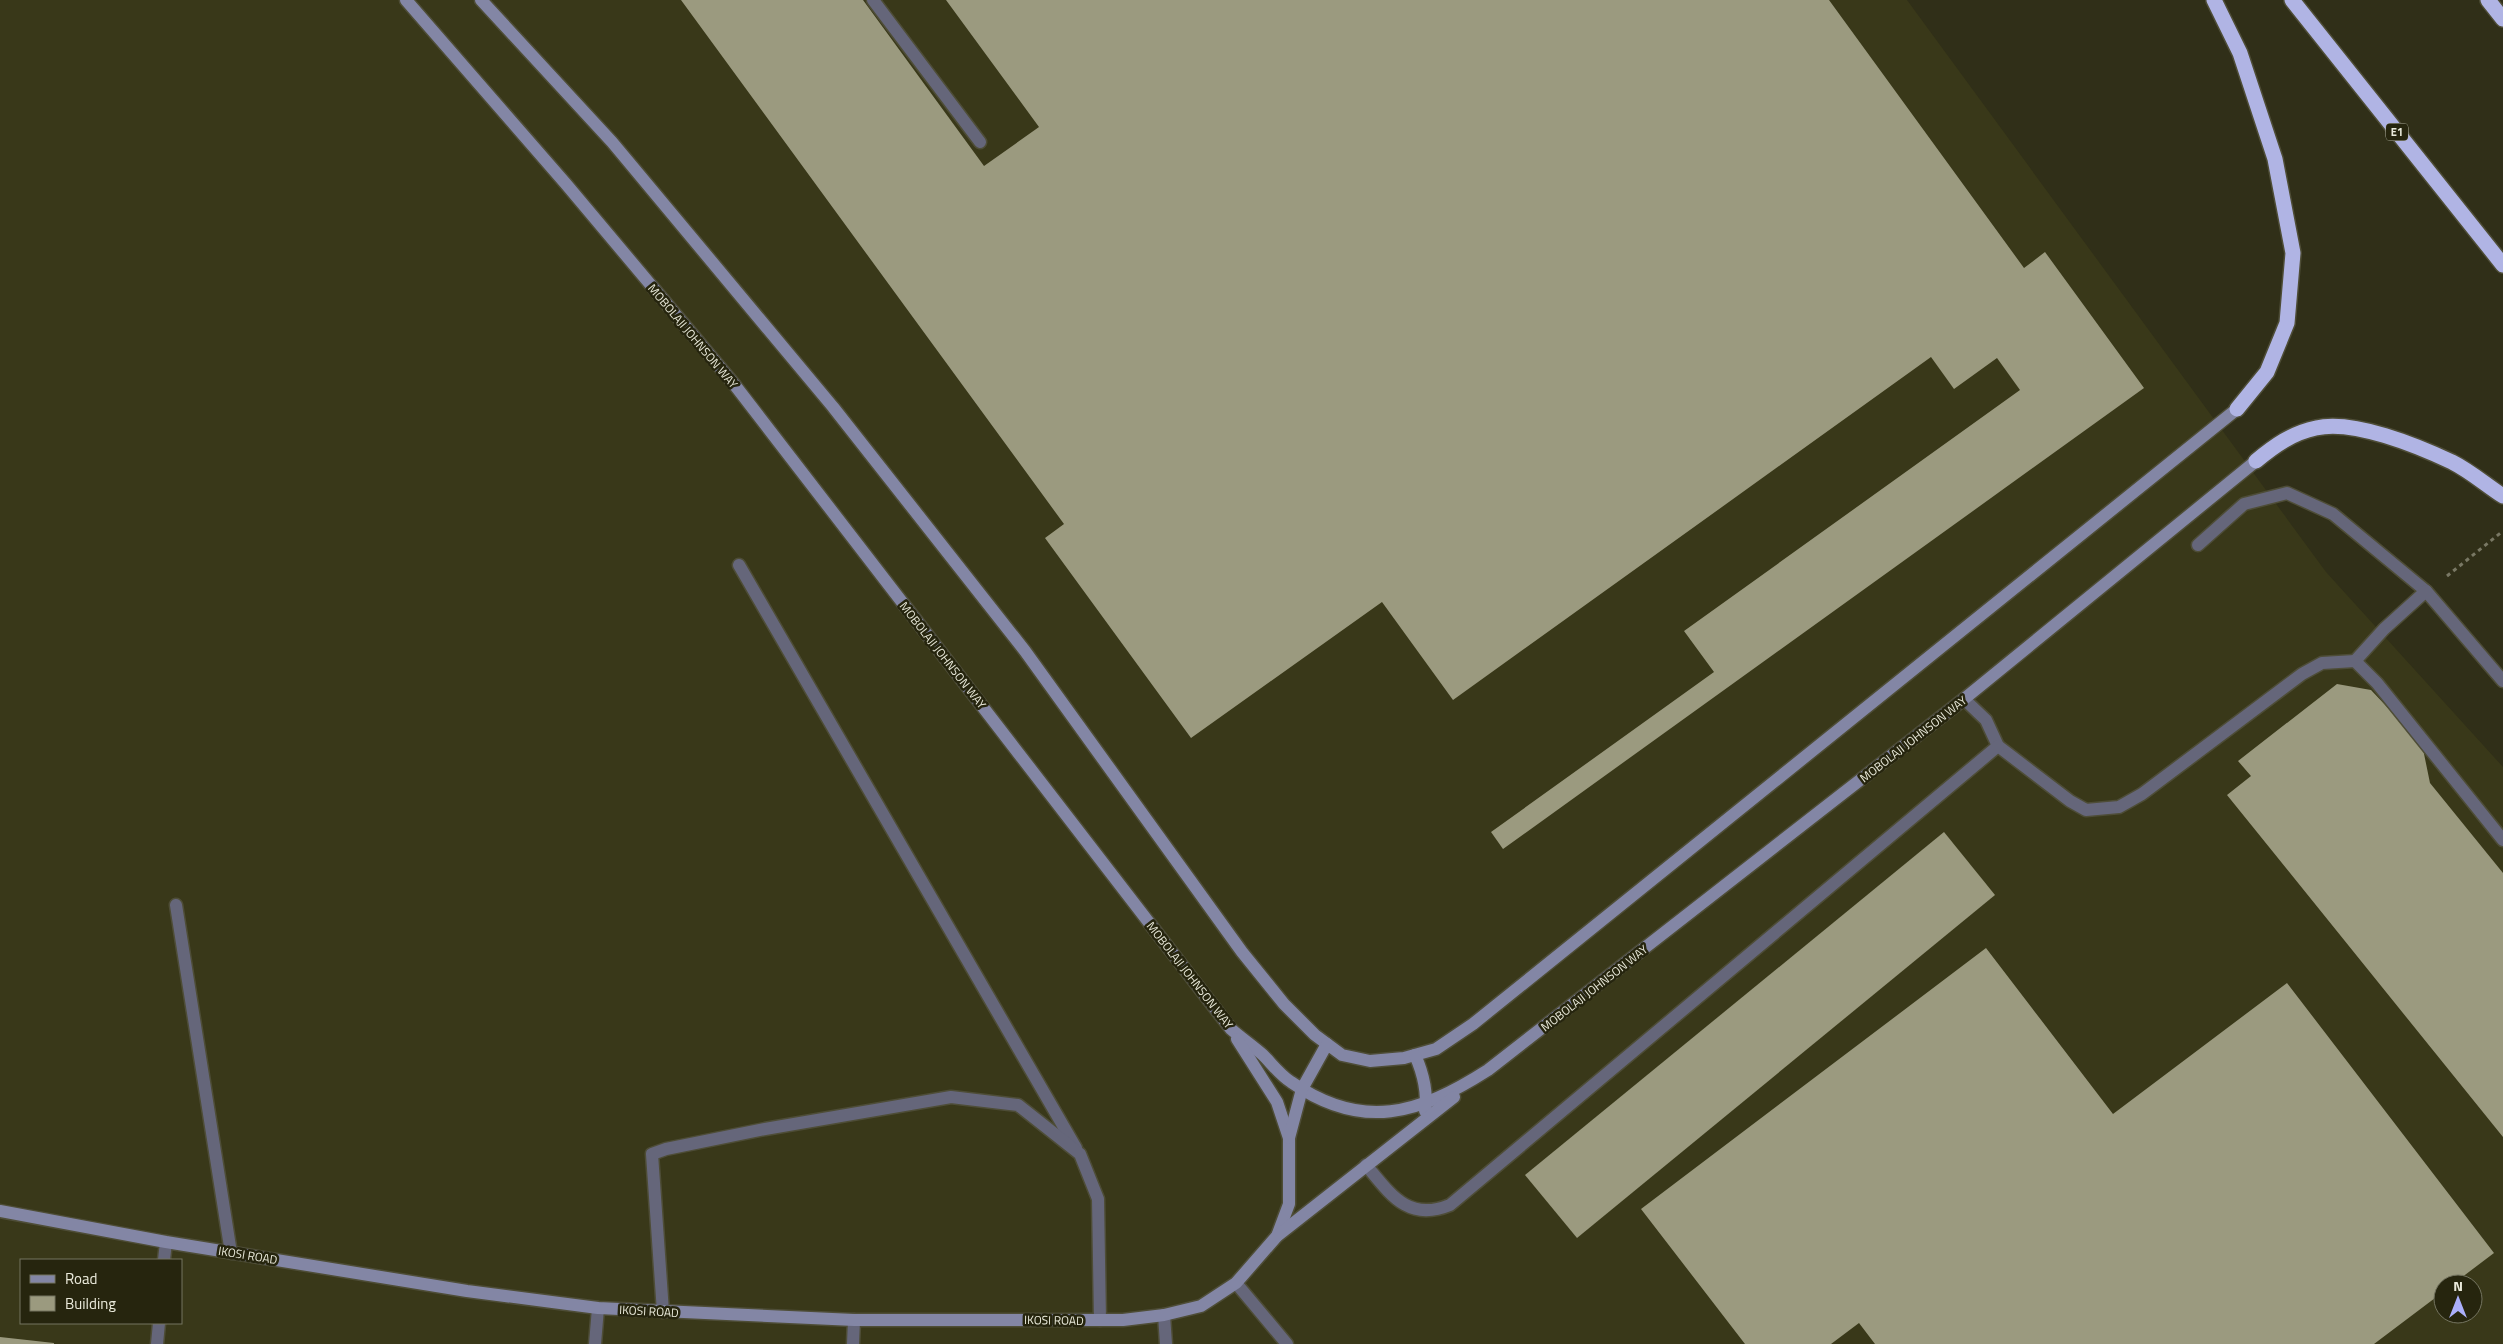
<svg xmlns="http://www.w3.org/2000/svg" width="2503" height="1344" font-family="'Titillium Web',sans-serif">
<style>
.built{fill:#393819;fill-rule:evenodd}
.building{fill:#9b9a7f}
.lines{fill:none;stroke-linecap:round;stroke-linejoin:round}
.lane-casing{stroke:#4e4d37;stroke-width:15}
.secondary-casing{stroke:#4e4d37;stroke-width:15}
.highway-casing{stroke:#4e4d37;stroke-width:18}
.path{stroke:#797864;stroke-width:3;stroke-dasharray:4 4;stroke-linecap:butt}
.lane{stroke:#65667a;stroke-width:12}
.secondary{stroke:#8386a5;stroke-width:12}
.highway{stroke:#b0b4e4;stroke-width:15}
.labels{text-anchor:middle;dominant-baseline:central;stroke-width:5;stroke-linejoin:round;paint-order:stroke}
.shield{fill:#26250e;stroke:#afaf9e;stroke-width:1}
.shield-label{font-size:11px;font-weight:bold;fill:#eaeadb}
.street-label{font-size:12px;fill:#eaeadb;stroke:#26250e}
</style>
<rect width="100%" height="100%" fill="#302f18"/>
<path class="built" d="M0 0H1907L2326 572 2503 767V1344H0ZM21 1260H181V1323H21ZM2443 1284H2473V1314H2443Z"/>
<g class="building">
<polygon points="681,0 863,0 984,166 1039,127 946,0 1829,0 2024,268 2045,252 2144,388 1503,849 1491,832 1714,672 1684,631 2020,390 1997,358 1954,389 1931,357 1453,700 1382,602 1191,738 1045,538 1064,524"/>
<polygon points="2337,684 2371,690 2422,744 2430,783 2503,873 2503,1137 2227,795 2251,776 2238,761"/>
<polygon points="1944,832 1995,895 1577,1238 1525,1175"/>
<polygon points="1986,948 2113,1114 2287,983 2494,1253 2453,1284 2443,1284 2443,1292 2374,1344 1875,1344 1859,1323 1831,1344 1745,1344 1641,1209"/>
<polygon points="0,1337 54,1343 54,1344 0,1344"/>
</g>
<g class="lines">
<defs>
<g id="lane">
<polyline points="873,0 980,142"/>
<polyline points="2198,545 2244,504 2287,493 2333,514 2426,591 2503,681"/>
<polyline points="739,565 1076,1148"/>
<polyline points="2355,661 2384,629 2426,591"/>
<polyline points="1964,699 1986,720 1998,746 2070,801 2086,810 2119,807 2142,794 2302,674 2322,663 2355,661 2377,683 2503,840"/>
<polyline points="176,905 231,1253"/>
<path d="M1366 1165C1391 1195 1408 1222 1450 1205L1998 746"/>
<polyline points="164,1260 166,1242"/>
<polyline points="1236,1283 1287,1344"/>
<polyline points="663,1312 652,1154 666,1149 765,1129 951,1097 1018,1105 1080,1154 1098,1199 1100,1320"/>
<polyline points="1164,1315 1166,1344"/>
<polyline points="157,1344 159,1323"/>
<polyline points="595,1344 598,1308"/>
<polyline points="853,1344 854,1320"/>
</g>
<g id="secondary">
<path d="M406 0 566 184 734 384 1231 1029C1241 1038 1253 1046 1263 1055 1272 1064 1280 1075 1291 1082 1363 1132 1419 1114 1488 1070L1964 699 2256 461"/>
<polyline points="481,0 612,142 833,407 1025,651 1242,952 1284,1004 1315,1035 1342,1055 1370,1061 1404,1058 1436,1049 1473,1024 2237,409"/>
<polyline points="1237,1039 1277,1102 1289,1138 1289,1204 1277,1236"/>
<path d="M1415 1055C1423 1073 1428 1091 1425 1111"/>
<polyline points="1289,1138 1302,1089 1327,1044"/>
<polyline points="0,1211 166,1242 467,1291 598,1308 854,1320 1123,1320 1164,1315 1201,1306 1236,1283 1277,1236 1454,1097"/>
</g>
<g id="highway">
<polyline points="2214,0 2240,53 2275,159 2293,253 2287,323 2267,372 2237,409"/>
<polyline points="2292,0 2503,265"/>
<polyline points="2488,0 2503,19"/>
<path d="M2256 461C2274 446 2292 433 2316 428 2353 419 2418 446 2452 462 2470 471 2486 485 2503 496"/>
</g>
</defs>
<use href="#lane" class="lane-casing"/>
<use href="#secondary" class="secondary-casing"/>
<use href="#highway" class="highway-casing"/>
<polyline class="path" points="2447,576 2503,531"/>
<use href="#lane" class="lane"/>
<use href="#secondary" class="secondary"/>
<use href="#highway" class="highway"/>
</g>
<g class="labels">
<rect class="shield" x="2386" y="123.5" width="22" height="17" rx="4"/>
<g class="shield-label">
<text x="2397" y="132">E1</text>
</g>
<g class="street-label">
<text transform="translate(693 336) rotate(50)">MOBOLAJI JOHNSON WAY</text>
<text transform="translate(943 655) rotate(52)">MOBOLAJI JOHNSON WAY</text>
<text transform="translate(1913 739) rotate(-38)">MOBOLAJI JOHNSON WAY</text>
<text transform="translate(1190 975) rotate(52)">MOBOLAJI JOHNSON WAY</text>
<text transform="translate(1594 988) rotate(-38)">MOBOLAJI JOHNSON WAY</text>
<text transform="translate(248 1255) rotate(9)">IKOSI ROAD</text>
<text transform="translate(649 1311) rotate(3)">IKOSI ROAD</text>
<text transform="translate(1054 1320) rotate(1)">IKOSI ROAD</text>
</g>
</g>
<rect x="20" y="1259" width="162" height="65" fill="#26250e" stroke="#747460"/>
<rect x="30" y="1275" width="25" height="8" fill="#8386a5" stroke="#747460"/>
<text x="65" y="1284" font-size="15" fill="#eaeadb">Road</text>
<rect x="30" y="1296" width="25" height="15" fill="#9b9a7f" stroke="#747460"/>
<text x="65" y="1309" font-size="15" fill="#eaeadb">Building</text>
<g transform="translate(2458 1299)"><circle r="24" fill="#26250e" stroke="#747460"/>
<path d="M0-4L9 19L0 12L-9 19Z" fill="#abaffb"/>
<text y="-8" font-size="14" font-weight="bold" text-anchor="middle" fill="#eaeadb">N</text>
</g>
</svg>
